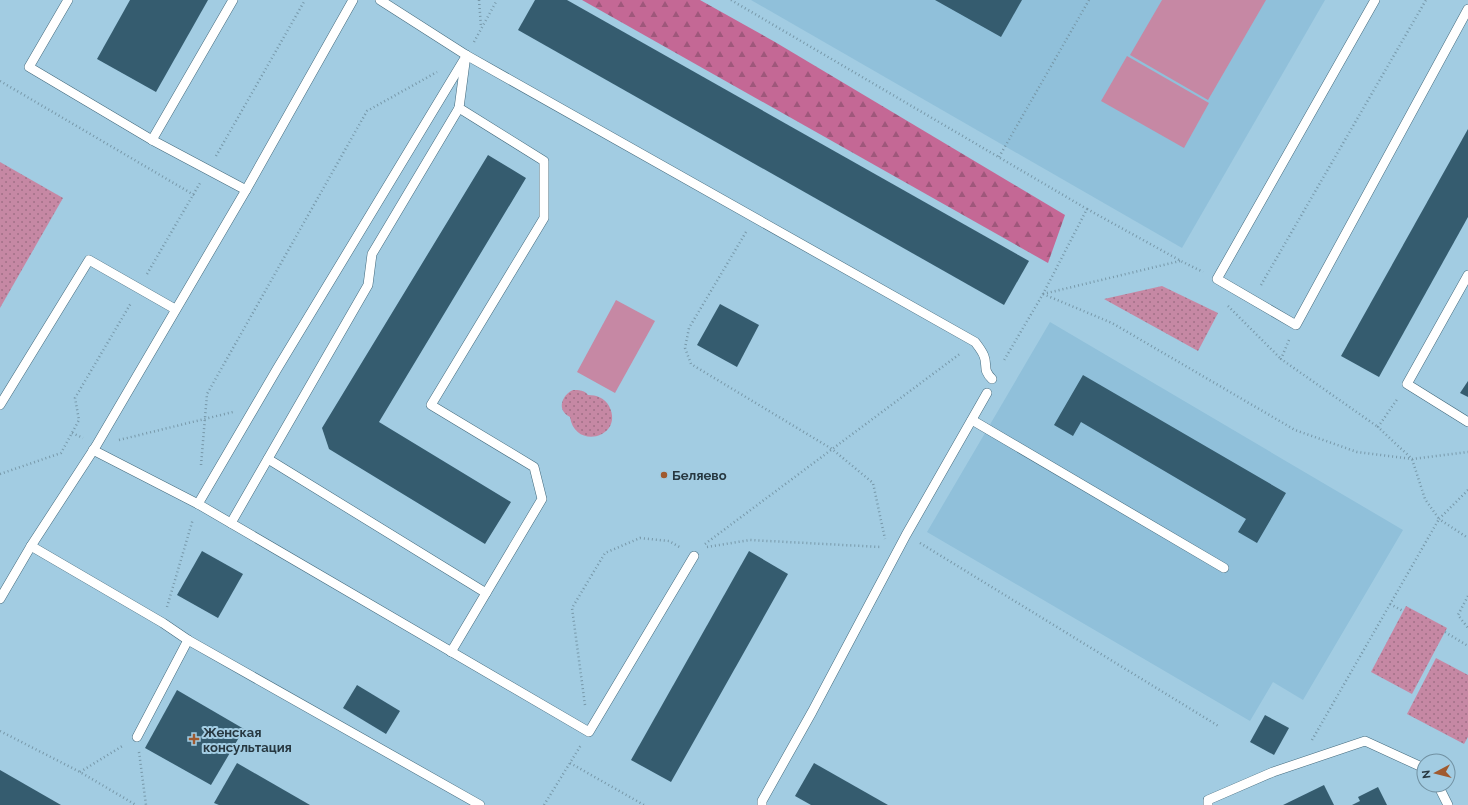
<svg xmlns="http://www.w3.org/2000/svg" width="1468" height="805" font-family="Raleway,sans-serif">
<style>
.built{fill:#90c0da}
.forest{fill:url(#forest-firs)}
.park{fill:url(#park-dots)}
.pitch{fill:#c688a4}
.building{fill:#355c6f}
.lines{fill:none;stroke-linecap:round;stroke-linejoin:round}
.service-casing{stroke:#436a7d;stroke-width:10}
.path{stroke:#7798a9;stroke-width:2.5;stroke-dasharray:1 3;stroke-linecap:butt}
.service{stroke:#fff;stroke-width:9}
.poi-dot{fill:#a05a2f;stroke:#a2cce2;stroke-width:1.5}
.labels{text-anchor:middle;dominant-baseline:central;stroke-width:4;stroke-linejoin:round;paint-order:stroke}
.poi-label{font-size:13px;font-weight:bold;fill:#273841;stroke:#a2cce2;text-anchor:start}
</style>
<defs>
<pattern id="forest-firs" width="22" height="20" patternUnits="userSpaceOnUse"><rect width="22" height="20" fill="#c46895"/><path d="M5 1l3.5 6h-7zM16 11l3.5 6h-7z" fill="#9f577b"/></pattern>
<pattern id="park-dots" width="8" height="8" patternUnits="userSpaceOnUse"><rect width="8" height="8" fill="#c688a4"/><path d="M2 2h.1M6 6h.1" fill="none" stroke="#a17087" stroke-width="1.8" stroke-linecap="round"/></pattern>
</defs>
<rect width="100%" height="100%" fill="#a2cce2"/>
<g class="built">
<polygon points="751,0 1325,0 1182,248"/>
<polygon points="1050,322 1403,530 1303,700 1273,682 1250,721 927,532"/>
</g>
<polygon class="forest" points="582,0 700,0 775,42 1065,215 1048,263"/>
<g class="park">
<polygon points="0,162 63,198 0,308"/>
<polygon points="1162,286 1218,313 1198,351 1104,299"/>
<path d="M573 390C579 390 584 390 588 395 596 395 605 398 609 406 625 437 575 451 570 417 556 410 562 395 573 390Z"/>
<polygon points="1406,606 1447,628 1412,694 1371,672"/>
<polygon points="1436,658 1468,675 1468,737 1464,744 1407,714"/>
</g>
<g class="pitch">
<polygon points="1162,0 1266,0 1208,100 1130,55"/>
<polygon points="1127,56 1209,103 1184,148 1101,101"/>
<polygon points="616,300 655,321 615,393 577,372"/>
</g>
<g class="building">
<polygon points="130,0 208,0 156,92 97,59"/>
<polygon points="535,0 567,0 1029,261 1004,305 518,30"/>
<polygon points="935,0 1022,0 1001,37"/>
<polygon points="1468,129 1468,217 1379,377 1341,356"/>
<polygon points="488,155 526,178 379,422 511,502 485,544 329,449 322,428"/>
<polygon points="720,304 759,325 737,367 697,345"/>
<polygon points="1083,375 1286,493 1257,543 1238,532 1246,519 1081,422 1073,436 1054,425"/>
<polygon points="1468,381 1468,397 1460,393"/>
<polygon points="202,551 243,574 218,618 177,595"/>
<polygon points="749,551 788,574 671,782 631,760"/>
<polygon points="357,685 400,711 386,734 343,708"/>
<polygon points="177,690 244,729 211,785 145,748"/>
<polygon points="1265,715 1289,728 1274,755 1250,742"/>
<polygon points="237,763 310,805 219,805 214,803"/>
<polygon points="814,763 888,805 811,805 795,796"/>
<polygon points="0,770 61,805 0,805"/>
<polygon points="1324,785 1334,805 1283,805"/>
<polygon points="1378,787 1387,805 1352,805 1360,801 1358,797"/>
</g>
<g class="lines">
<defs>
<g id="service">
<polyline points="68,0 29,67 152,140 246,190"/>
<path d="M380 0 466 55 975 342C978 346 982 351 984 356 988 366 982 369 992 379"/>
<polyline points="1375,0 1217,279 1296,325 1468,9"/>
<polyline points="152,140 233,0"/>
<polyline points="1468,275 1407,384 1468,422"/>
<polyline points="0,405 89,260 175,309"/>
<polyline points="972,420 1224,568"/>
<polyline points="93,450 198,504 277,369 465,58"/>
<polyline points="268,459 486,593"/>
<polyline points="198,504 589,732 694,556"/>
<polyline points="231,523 368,285 372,254 459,108"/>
<polyline points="31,546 163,623 188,640 480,805"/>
<polyline points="0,599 31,546 96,446 246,190 353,0"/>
<polyline points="451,652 542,499 534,467 431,405 544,218 544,161 459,108 466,55"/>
<polyline points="137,737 188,640"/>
<polyline points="1438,785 1448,805"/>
<polyline points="762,805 762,801 812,712 906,535 987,393"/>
<polyline points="1208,805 1208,800 1273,772 1365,741 1424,768"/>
</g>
</defs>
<use href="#service" class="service-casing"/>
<g class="path">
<polyline points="479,0 481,27"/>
<polyline points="731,0 1087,209 1043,294 1003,362"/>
<polyline points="474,42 497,0"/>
<polyline points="0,81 194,195"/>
<polyline points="216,156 305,0"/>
<polyline points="999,157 1089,0"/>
<polyline points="1087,209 1181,261 1203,272"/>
<polyline points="746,232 689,328 685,348 691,364 832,449 873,483 885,539"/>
<polyline points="147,274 200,183"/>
<polyline points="1261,285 1426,0"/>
<polyline points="1043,294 1112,323 1295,430 1357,452 1412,459 1468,452"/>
<polyline points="1043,294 1180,261"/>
<polyline points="1228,306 1281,359"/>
<polyline points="1289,340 1281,359 1378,427"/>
<polyline points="72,433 83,438"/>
<polyline points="119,440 233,412"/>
<polyline points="201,465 207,394 367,111 437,72"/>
<polyline points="0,474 61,453 79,420 75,398 131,303"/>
<polyline points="1468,490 1439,519 1468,538"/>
<polyline points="920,543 1220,727"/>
<polyline points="705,544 961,353"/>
<polyline points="707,547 750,540 881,547"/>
<polyline points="1468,596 1458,615 1468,628"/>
<polyline points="1390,604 1403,611"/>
<polyline points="167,607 193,519"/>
<polyline points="1445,632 1468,646"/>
<polyline points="585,705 572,608 605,553 640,538 669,541 681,548"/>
<polyline points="0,731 80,772 136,805"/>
<polyline points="1312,740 1439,519 1425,499 1412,459 1378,427 1398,398"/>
<polyline points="139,752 146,805"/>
<polyline points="570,763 644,805"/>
<polyline points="80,772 124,745"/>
<polyline points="544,805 581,745"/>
</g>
<use href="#service" class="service"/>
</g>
<g class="poi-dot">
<circle cx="664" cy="475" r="4"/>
<path d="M192 733h4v4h4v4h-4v4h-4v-4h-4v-4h4z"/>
</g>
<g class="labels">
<g class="poi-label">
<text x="672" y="475">Беляево</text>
<text x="203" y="732">Женская<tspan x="203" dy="15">консультация</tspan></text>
</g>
</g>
<g transform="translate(1436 773) rotate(263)"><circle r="19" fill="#a2cce2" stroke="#7191a2"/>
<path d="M0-3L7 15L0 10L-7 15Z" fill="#a05a2f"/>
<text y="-6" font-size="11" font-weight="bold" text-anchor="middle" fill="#273841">N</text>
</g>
</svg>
